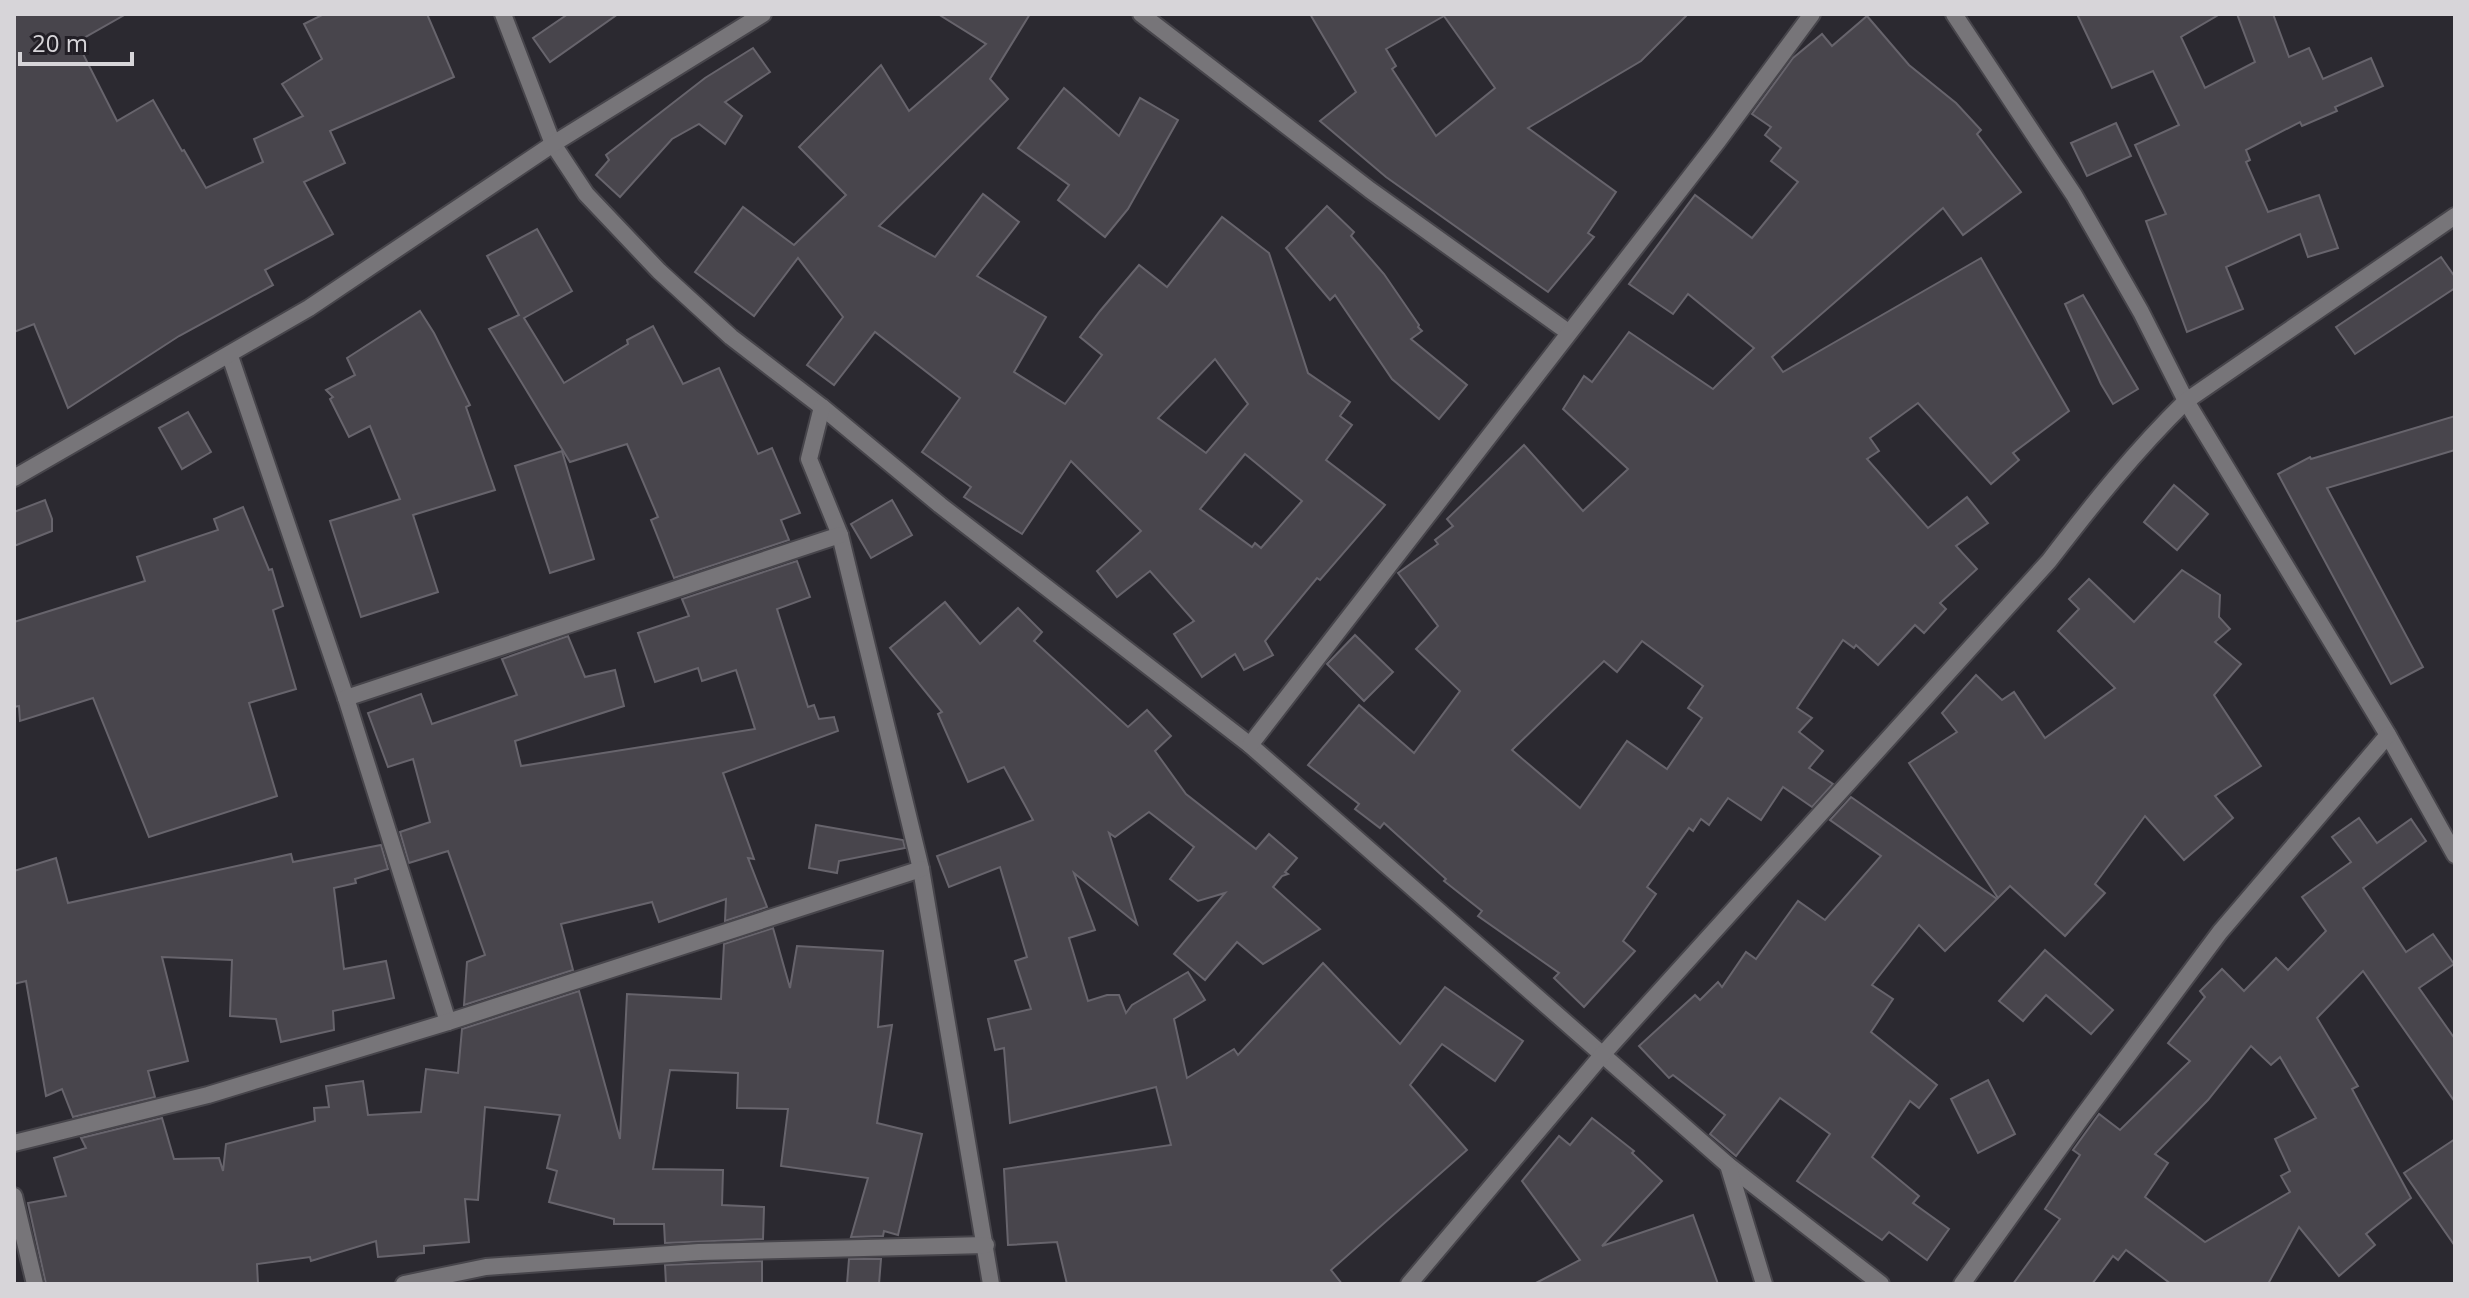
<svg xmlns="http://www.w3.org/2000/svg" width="2469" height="1298" font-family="'Open Sans',sans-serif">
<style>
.building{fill:#48454c;stroke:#67646c;stroke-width:2;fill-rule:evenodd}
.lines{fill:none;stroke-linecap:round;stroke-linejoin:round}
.minor-casing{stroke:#47454b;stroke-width:20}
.minor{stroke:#777579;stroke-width:16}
</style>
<rect width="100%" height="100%" fill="#2b2930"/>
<g class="building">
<polygon points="14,14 126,14 77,42 117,121 153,100 182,151 184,150 206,188 263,162 254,139 303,116 282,84 322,59 304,24 324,14 427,14 454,77 330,131 345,163 304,182 333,234 265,270 273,285 179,336 68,408 34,324 14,332"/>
<polygon points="568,14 618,14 550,62 533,38"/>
<path d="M938 14H1030L990 79 1008 99 879 226 935 257 983 194 1019 222 977 276 1046 317 1014 372 1065 404 1102 355 1080 337 1100 311 1139 265 1167 287 1222 217 1269 253 1308 373 1350 402 1340 416 1352 425 1326 460 1385 505 1320 580 1317 578 1265 641 1273 655 1244 670 1235 654 1202 677 1174 634 1194 621 1150 571 1117 597 1097 571 1141 531 1071 461 1022 534 964 497 971 487 922 452 960 398 875 332 834 385 807 365 843 317 798 258 754 316 695 272 743 207 794 245 846 195 799 147 881 65 909 111 986 44ZM1215 359 1248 404 1206 453 1158 418ZM1245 454 1302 501 1261 548 1255 543 1252 547 1200 509Z"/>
<path d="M1310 14H1688L1641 61 1528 128 1616 192 1588 233 1594 237 1548 292 1386 177 1320 121 1356 92ZM1444 16 1495 88 1436 136 1392 69 1396 66 1386 49Z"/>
<polygon points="2077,14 2220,14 2181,37 2205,88 2255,62 2237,14 2273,14 2289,57 2309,48 2323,79 2371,58 2383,86 2335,107 2337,111 2302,126 2300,122 2246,150 2250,160 2246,162 2268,212 2319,195 2338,248 2308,257 2300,234 2226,267 2243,309 2187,332 2146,221 2166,214 2135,145 2179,125 2153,71 2112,88"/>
<path d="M1867 16 1909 65 1956 103 1981 130 1977 134 2021 192 1963 235 1943 208 1772 357 1783 372 1981 258 2069 411 2013 453 2019 460 1991 484 1918 403 1870 438 1879 451 1867 459 1928 528 1967 497 1988 523 1956 546 1977 569 1940 603 1946 609 1924 633 1915 625 1878 665 1856 645 1854 648 1843 640 1797 708 1812 718 1799 732 1823 751 1809 768 1833 784 1812 807 1783 787 1761 820 1728 798 1709 825 1701 819 1693 831 1689 828 1647 887 1656 894 1623 941 1635 951 1584 1007 1554 978 1559 973 1478 916 1482 911 1444 881 1446 879 1384 823 1380 828 1355 809 1359 804 1308 765 1359 705 1414 753 1460 691 1416 649 1438 626 1398 573 1438 544 1435 540 1453 526 1447 519 1524 445 1583 511 1628 469 1563 409 1584 376 1592 382 1629 332 1713 389 1754 348 1688 294 1673 314 1629 284 1695 195 1752 238 1798 182 1771 161 1781 148 1765 135 1771 127 1752 114 1793 58 1822 34 1832 46ZM1642 641 1703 686 1688 708 1702 718 1667 769 1627 741 1580 808 1512 750 1604 661 1617 672Z"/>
<polygon points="753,48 770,72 725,102 742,116 725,144 699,124 672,139 620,197 596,175 609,160 606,155 705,78"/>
<polygon points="1064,88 1119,136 1140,98 1178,120 1128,209 1105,237 1058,200 1069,185 1018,148"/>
<polygon points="2116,123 2131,156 2087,176 2071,143"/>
<polygon points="1327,206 1354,232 1351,236 1384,274 1419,325 1418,327 1422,331 1411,339 1467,385 1439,419 1392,379 1335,295 1330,300 1286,248"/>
<polygon points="537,229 572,291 524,318 564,383 628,344 627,340 653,326 683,384 719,368 758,454 772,448 800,513 781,520 789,540 674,578 651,520 658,517 627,444 570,462 489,329 519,315 487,256"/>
<polygon points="2441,257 2455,277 2455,288 2355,354 2336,327"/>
<polygon points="2083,295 2138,389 2113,404 2101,384 2065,304"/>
<polygon points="420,311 434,333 470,405 466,407 495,490 413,515 438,592 361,617 330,521 400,499 370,426 349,437 330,399 333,397 326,390 355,375 347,358"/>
<polygon points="188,412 211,452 182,469 159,428"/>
<polygon points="2455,416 2455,450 2327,488 2423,667 2391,684 2278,474 2310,457 2311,459"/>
<polygon points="562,451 594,559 550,573 515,466"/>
<polygon points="2174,485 2208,514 2177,550 2144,522"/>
<polygon points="45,500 52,519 52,531 14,546 14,512"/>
<polygon points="892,500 912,535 871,558 851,524"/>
<polygon points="243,507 269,570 272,569 283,606 273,610 296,689 249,703 277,796 149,837 93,698 20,721 19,706 14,707 14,622 145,581 137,557 218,530 214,519"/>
<polygon points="797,561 810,597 777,609 808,707 814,705 819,719 834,717 838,731 723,773 754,859 748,858 767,907 725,921 726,899 659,922 652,902 561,924 573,970 464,1005 467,962 485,955 448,851 409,863 400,832 430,822 413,759 388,767 368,713 421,694 432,724 517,695 502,659 568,636 585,677 615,670 624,706 515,741 521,766 755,729 736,670 702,681 698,668 655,682 638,633 689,616 682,599"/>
<polygon points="2182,570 2220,595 2219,617 2230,629 2215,642 2241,664 2214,695 2261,766 2215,796 2233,818 2184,860 2145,816 2095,884 2105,893 2065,936 2010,886 1998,898 1909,763 1957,732 1942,713 1976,675 2002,700 2014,692 2045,738 2115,688 2058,631 2079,609 2069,599 2089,579 2134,622"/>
<polygon points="945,602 980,644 1018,608 1042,632 1034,641 1128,727 1147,710 1171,736 1155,751 1186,794 1256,849 1269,834 1297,858 1285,872 1288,874 1282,876 1273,887 1320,929 1263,964 1237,942 1205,980 1174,954 1225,893 1198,901 1170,879 1194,847 1149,812 1115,837 1109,833 1137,924 1074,873 1095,930 1069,938 1088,1001 1107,995 1119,995 1126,1013 1132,1005 1188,972 1205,1000 1174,1019 1187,1078 1234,1049 1238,1055 1323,963 1400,1044 1445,987 1523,1041 1495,1081 1442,1044 1410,1085 1467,1150 1331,1270 1342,1284 1067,1284 1057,1242 1008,1245 1004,1169 1171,1145 1156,1087 1010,1123 1004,1048 995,1050 988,1019 1031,1009 1015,961 1027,957 1000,867 949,887 937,856 1033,820 1004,767 968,782 938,714 942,712 890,648"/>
<polygon points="1355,635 1393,672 1364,701 1327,664"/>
<polygon points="1851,797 1997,899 1945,951 1919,925 1872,985 1893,999 1871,1032 1937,1085 1919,1108 1910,1101 1872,1157 1919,1196 1913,1203 1949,1229 1927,1260 1889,1232 1882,1240 1797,1181 1830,1134 1780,1098 1736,1156 1710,1134 1725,1115 1673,1075 1669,1078 1639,1046 1695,995 1700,1000 1718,982 1722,987 1746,952 1756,959 1798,901 1825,920 1881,856 1830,820"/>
<path d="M2359 818 2377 843 2411 819 2426 841 2363 888 2406 952 2433 934 2454 964 2419 988 2455 1039V1102L2363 971 2317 1018 2358 1086 2352 1089 2411 1198 2366 1234 2375 1245 2339 1276 2299 1227 2268 1284H2171L2126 1250 2118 1260 2113 1256 2092 1284H2013L2060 1219 2045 1209 2080 1155 2073 1150 2099 1114 2120 1130 2190 1061 2168 1043 2205 997 2200 991 2222 969 2244 991 2276 958 2288 970 2326 931 2302 897 2351 862 2332 837ZM2251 1046 2271 1065 2280 1057 2316 1118 2275 1139 2290 1171 2281 1176 2290 1192 2205 1242 2145 1197 2168 1163 2155 1154 2208 1100Z"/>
<polygon points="816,825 903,840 905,848 839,861 837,873 809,868"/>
<polygon points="381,845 388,869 355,879 356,883 334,888 344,969 386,961 394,998 333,1011 334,1030 281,1042 276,1019 230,1016 232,960 162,957 188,1061 148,1071 155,1097 73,1117 62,1089 46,1096 26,981 14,984 14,871 56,858 68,903 291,854 293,862"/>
<polygon points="773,928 790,988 797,946 883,951 878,1027 892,1025 877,1123 922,1134 898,1235 884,1231 883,1236 851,1237 868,1178 781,1166 788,1109 737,1108 738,1073 670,1070 653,1169 723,1170 722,1205 764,1207 763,1239 665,1243 664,1224 614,1224 614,1219 549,1202 557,1171 547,1168 560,1115 485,1107 478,1200 465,1199 469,1242 424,1246 424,1253 378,1257 376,1241 311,1261 310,1257 257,1264 258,1284 46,1284 28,1203 66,1196 54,1158 86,1148 81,1138 162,1118 174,1159 219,1158 223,1171 226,1144 315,1121 314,1108 329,1107 326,1086 363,1081 368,1115 421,1112 426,1069 458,1073 462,1029 579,991 620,1139 627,994 721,999 724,944"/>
<polygon points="2045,950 2113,1010 2091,1034 2046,995 2023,1021 1999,1001"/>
<polygon points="1988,1080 2015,1134 1978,1153 1951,1099"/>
<polygon points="1592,1118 1634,1151 1632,1153 1662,1181 1602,1246 1693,1215 1718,1284 1534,1284 1580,1260 1522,1181 1559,1136 1570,1145"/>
<polygon points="2455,1139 2455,1246 2404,1173"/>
<polygon points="849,1259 881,1259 879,1284 847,1284"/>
<polygon points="762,1261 762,1284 666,1284 665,1265"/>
</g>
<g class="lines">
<defs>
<g id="minor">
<polyline points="503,14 553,144 586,194 659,271 731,337 822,407 940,505 1250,745 1728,1165 1881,1284"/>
<polyline points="1141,14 1370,190 1568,332"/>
<polyline points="1954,14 2074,195 2141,312 2186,401 2388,735 2455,855"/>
<polyline points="230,356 346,698 448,1022"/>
<polyline points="822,407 809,459 840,535 921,869 991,1284"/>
<polyline points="14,478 309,308 553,144 763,14"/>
<polyline points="346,698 840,535"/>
<polyline points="1250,745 1718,141 1812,14"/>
<polyline points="14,1143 208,1095 448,1022 921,869"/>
<polyline points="1728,1165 1764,1284"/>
<polyline points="14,1196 35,1284"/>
<polyline points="404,1284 486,1267 699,1252 986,1245"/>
<path d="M1409 1284 1603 1054 2049 561C2092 505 2135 451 2186 401L2455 216"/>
<polyline points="1962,1284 2082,1117 2220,932 2388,735"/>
</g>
</defs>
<use href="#minor" class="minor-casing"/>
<use href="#minor" class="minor"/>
</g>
<rect width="2469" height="1298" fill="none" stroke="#d7d5d9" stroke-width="32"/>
<path d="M20 52v12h112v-12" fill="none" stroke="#d7d5d9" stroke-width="4"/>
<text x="32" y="52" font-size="24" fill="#d7d5d9" stroke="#221f26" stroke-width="6" paint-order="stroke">20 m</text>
</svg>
